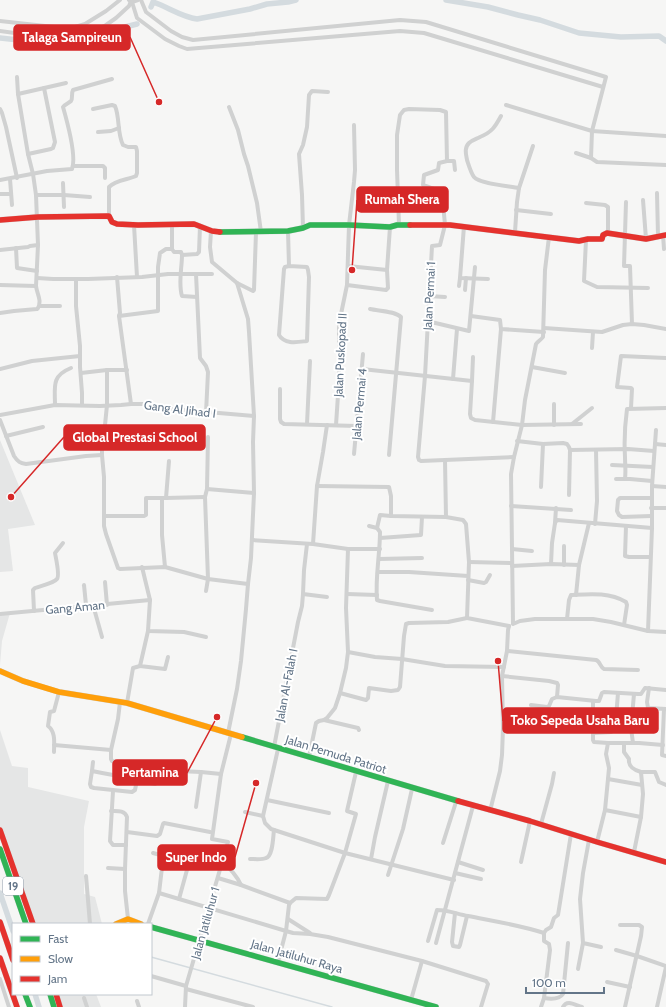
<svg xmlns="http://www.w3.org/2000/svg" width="666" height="1007" font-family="Cabin,sans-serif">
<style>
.built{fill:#e5e6e6}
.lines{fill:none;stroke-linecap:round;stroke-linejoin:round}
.stream{stroke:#d4dbdf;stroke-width:1.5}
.canal{stroke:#d4dbdf;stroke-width:5.5}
.fast-casing{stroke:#d2d4d5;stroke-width:6}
.slow-casing{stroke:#d2d4d5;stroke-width:6}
.jam-casing{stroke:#d2d4d5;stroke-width:6}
.street{stroke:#d0d1d1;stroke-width:4}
.fast{stroke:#30b455;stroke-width:5.5}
.slow{stroke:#ff9f0a;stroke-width:5.5}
.jam{stroke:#e5322d;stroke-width:5.5}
.labels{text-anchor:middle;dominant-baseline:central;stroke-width:4;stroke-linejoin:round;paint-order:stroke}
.shield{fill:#fff;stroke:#929eac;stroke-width:1}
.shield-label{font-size:11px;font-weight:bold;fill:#637588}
.street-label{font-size:12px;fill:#637588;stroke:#fff}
.leader{fill:none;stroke:#d62828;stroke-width:1.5}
.callout-dot{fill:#d62828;stroke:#fff;stroke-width:1.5}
.callout{fill:#d62828;stroke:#d62828;stroke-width:1.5}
.callout-label{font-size:13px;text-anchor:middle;font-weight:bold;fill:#fff}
</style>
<rect width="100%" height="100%" fill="#f6f6f5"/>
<g class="built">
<polygon points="0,440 35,525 8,529 13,571 0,572"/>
<polygon points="10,613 2,641 0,665 0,614"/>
<polygon points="0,730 12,766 28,768 28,787 89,801 84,827 84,894 95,897 102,924 33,924 0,830"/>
<polygon points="56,994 96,994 101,1007 60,1007"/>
</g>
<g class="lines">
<polyline class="stream" points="151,957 332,1007"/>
<g class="canal">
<polyline points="446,0 488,7 518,15 540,20 579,33 621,37 659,36 666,41"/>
<path d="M151 7 153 2C168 7 182 17 197 19L250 9 267 4 288 2 296 0"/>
<polyline points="0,38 74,46 109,31 137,24"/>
<polyline points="0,893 13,931"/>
<polyline points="35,994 39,1007"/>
</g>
<defs>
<g id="fast">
<polyline points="220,232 288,231 303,228 310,225 349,225 390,227 397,225 410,225"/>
<polyline points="242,737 458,801"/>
<polyline points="0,849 26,924"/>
<polyline points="151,927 436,1007"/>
<polyline points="25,994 30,1007"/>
<polyline points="50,994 54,1007"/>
</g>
<g id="slow">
<polyline points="0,671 23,681 59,692 127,703 242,737"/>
<polyline points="116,924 128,919 141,924"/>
</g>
<g id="jam">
<polyline points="0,220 38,217 109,216 112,222 117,224 138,225 194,224 212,231 220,232"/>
<polyline points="410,225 450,225 579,241 588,239 602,239 603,235 607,233 646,239 666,235"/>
<polyline points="458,801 530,821 597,842 666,862"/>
<polyline points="0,830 33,924"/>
<polyline points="0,922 13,960"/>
<polyline points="0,958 17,1007"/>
<polyline points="56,994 60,1007"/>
</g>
</defs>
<use href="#fast" class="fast-casing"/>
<use href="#slow" class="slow-casing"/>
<use href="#jam" class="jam-casing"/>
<g class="street">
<polyline points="129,0 132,2 138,0"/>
<polyline points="141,0 146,12 171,31 182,37 193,40 400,20 426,22 606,77 592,131 591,158"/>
<polyline points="132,2 137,18 165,39 179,46 187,49 400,31 424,33 603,87"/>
<polyline points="0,21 63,28 75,27 85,24 106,11 120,0"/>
<polyline points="0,31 58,39 73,39 93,32 106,25 116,18 129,6 131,1"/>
<polyline points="18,94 66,83"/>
<polyline points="506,105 592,131 666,136"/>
<polyline points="229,107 238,130 244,154 248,166 257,203 261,232"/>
<polyline points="0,109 2,113 6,127 17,178"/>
<path d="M93 109 112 105 115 106C120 118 117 133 123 145L128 147H136L137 151V173L136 176C127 180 116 180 109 187V216"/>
<path d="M501 116C495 127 492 132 480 137 476 139 472 140 469 143 464 148 466 154 467 160 469 166 471 173 474 177 480 184 509 186 519 188"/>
<polyline points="98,132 111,131 119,128"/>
<polyline points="576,153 591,158 597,162 666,165"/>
<polyline points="28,154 51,149 53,148 55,142 44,88"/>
<polyline points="447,161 454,161 455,170"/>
<polyline points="73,166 103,166 105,168 105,178"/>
<polyline points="10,179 12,205"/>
<path d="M0 180 47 171 72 169C77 156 67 121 63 107 65 104 69 103 71 101 73 98 71 94 73 90L112 79"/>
<polyline points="63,183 64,207"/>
<polyline points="657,193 658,236"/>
<polyline points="0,194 11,194"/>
<polyline points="36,195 64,195 90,197"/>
<polyline points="643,200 646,239"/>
<polyline points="626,202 624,266 630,266 632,324"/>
<polyline points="586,203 605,205 608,207 608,234"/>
<polyline points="516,210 551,214"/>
<polyline points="172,224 172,249 174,252 181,252 182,255 197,254 199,252 200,226"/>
<polyline points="134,225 137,277"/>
<polyline points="399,225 397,170 397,135 400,115 404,110 409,109 440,110 446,112 447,161 439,163 438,170 424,175 423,185 442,192 445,225 440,245 432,246 425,376 418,457 419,460 421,461 514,457"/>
<polyline points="464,226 460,278 488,279"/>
<polyline points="303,228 302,195 299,154 303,145 307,127 309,95 312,91 328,92"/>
<polyline points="211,231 210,247 212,262 237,283 253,291 254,290 256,232"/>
<path d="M288 231 289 266 307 267 308 270 309 277 307 341C298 342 285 345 279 335L284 269 285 267 289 266"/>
<polyline points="515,232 517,202 519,188 533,146"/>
<polyline points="663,235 664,249"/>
<polyline points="586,240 584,281 597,287 648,288"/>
<polyline points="16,248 17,268 37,271"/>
<polyline points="0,250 28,247 30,246 38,245"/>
<path d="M182 255C182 268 178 283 182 296L197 297"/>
<polyline points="348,266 387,270"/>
<polyline points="196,274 200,358 206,366 208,372 206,413"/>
<polyline points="117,277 120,313 119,316 131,404"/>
<polyline points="37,278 53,279 88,279 142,277 168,274 212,274"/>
<polyline points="76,279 76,306 80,346 80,367 82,393 82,405"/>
<polyline points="0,285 36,286"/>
<polyline points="347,285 386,290 388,288 387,270 390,227"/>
<polyline points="459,286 460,278"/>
<polyline points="465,290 466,278"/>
<polyline points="429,296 445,297"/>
<polyline points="40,306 60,306"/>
<path d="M370 309C379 311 395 311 401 317L389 455"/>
<path d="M0 313 14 311 37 309 38 308C42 300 37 294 36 286L38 245 36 195 33 174 28 154 18 94 17 77"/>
<polyline points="119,316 158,311 158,267 160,253 166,249 172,249"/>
<polyline points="471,316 500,320 501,329 544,332"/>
<polyline points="427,321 469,331 475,267"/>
<polyline points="544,328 602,332 623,325 632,324 644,325 666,329"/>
<polyline points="592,348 593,332"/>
<polyline points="473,357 472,381 470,414 471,418 475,420 522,425 581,424"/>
<polyline points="532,367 565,373"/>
<polyline points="0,369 32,361 80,356"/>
<polyline points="362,369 472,381"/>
<polyline points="107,370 107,405 105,425 102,439 102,455 104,477 104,526 106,534 118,568 120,569 165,567 208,579 248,584"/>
<polyline points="81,373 107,370 127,370"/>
<polyline points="453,379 457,329"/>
<polyline points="280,389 280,419 281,422 284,424 357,426"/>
<path d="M55 405C55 387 51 376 71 368"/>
<polyline points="631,408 632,389 631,388 617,387 621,356 666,358"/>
<polyline points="0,415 55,405 100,406 121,405 131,404 147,404 172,409 254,416"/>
<path d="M0 420 14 456C18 462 20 463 26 464L86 456 102 455"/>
<polyline points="493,422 501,329"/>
<polyline points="307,424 310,361"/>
<polyline points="572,424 592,408"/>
<polyline points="336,425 339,380 339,328 340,319 347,285 349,225 354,182 355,170 354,125"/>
<polyline points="554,425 554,404"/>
<polyline points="6,436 43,427"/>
<polyline points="517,441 543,444 563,443 567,444 569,447 570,450"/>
<polyline points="655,444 666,445"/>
<polyline points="570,450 628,449 654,451"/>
<polyline points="354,454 363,354"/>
<polyline points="445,460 446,517"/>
<polyline points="612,465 653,467"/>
<polyline points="616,479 630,479 652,481"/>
<path d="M625 479C626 471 625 464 625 457 624 441 625 424 627 409L666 408"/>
<polyline points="317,486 389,487 391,496 391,516 446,517 463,520 466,524 469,562 467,618 509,626"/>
<polyline points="652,486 666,487"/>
<polyline points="541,487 543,444"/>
<polyline points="207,489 254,493"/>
<polyline points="569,495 570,450"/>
<polyline points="162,498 162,535 165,567"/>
<polyline points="166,498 169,461"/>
<polyline points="511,506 571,510"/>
<polyline points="651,508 666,508"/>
<polyline points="104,516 144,516 146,515 146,498 166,498 205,497"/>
<polyline points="651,516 622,517 619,515 617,511 618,500 620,498 651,498"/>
<polyline points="555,523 556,508"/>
<polyline points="595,524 597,501 596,450"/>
<path d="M369 526 377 528 380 532C380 555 375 577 377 600L380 601 432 610"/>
<polyline points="626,526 625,556 629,557 650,557"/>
<polyline points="377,528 380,515 391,516"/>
<polyline points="380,538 421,535 422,517"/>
<polyline points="252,540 313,544 348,549 380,549"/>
<polyline points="313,544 317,486 323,452 327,425"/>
<polyline points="512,549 532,551"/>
<polyline points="379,559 422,558"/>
<polyline points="469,562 512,563"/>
<polyline points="551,564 552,543 555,523 557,520 652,528"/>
<polyline points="564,565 564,546"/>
<polyline points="512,566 551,564 579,565 589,523"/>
<polyline points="142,567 150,600 148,631 184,632 206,637"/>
<polyline points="378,572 409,572 468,576"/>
<polyline points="468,580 484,583 486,582 490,575"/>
<polyline points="105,582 107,605"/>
<polyline points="84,585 86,605"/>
<polyline points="206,591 208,579 205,497 207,489 208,437"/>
<polyline points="303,594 327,597"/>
<polyline points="347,594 377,595"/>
<polyline points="576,595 579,565"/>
<polyline points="93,605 102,637"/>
<path d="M34 611 33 590 35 588C40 586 54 583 57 579 60 575 56 559 55 553L63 543"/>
<polyline points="0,614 150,600"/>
<path d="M567 619 569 600 571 595C590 594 609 592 626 602L627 605 624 625"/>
<path d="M513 623 511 474 514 457 522 425 525 400 536 344C538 341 541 340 543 337L545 270 549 237"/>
<polyline points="513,624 520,621 535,619 593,619 611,622 648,631 666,632"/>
<polyline points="148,631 140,666 165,669 168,657"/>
<polyline points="648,631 652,528 652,486 656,430"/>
<path d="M507 651 596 660C600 661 600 667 604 669L638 670"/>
<polyline points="348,652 375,657 402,659 445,666 504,667"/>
<polyline points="502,676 549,681 557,683 558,685 557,697"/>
<polyline points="649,688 647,702 648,708 666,709"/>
<polyline points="340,693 366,700 368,698 369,688 391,691 398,690 400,687 404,636 406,624 409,623 448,622 467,618"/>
<polyline points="593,701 593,740 594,742 608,743 639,743 663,745"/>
<polyline points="120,702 118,719 111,750 111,759 112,761 141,768 158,774 164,771 178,771 201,772 221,774"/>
<polyline points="127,703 133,668 140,666"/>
<polyline points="531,705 547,707 549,706 552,699 557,697 596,701 599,701 602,693 604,692 638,694 641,694 645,688 666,690"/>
<polyline points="664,709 662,755 666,756"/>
<polyline points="324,720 358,728 359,730"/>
<polyline points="228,733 237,689 241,661 246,609 248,584 251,558 254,493 253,442 254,416 249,332 248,319 237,283"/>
<polyline points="593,733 611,732 615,730 618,693"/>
<path d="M624 743V752L629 759C628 767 634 770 641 772"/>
<polyline points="633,743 631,728 634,694"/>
<polyline points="54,745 111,750"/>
<polyline points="274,747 298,622 302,606 303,594 304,570 307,544"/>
<polyline points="278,749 263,816 265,823 271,829 345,853 454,880"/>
<path d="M54 752C54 743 56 732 48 726L50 712 54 711 59 692"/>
<polyline points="309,757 316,723 319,721 324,720 327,718 335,708 340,693 346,668 348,652 346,608 348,549"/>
<polyline points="92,771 93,762"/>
<polyline points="608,779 642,785"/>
<path d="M137 780 135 790 132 792 94 788 91 787 90 784 92 771C113 775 134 779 155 784"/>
<polyline points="176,783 178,771"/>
<polyline points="113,791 110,841 113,845 126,845"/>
<polyline points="267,800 329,813"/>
<polyline points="196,807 201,772"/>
<polyline points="605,810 641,817"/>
<path d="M111 811C117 811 125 810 127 817L125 869V891L128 919"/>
<polyline points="490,811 500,771 502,755 503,728 502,676 507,651 508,630 509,626"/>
<polyline points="245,812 263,816"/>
<polyline points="541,824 552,784 554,773"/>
<polyline points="127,832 157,836 160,834 163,824 164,823 210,832"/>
<polyline points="589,840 583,873 580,899 583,943 601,947"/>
<polyline points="597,842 605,810 608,779 609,768 606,754 608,743"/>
<polyline points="443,843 456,802"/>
<polyline points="634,852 641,817 643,794 641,772 655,772 659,782 666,785"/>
<polyline points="153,853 164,856 166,856 190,859 179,899"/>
<polyline points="164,856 163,859 159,893 286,931 293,933 310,934 328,937 422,961 486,981 488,984 481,1007"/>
<path d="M190 859C199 860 213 860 222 863 229 866 238 878 241 885"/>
<path d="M250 859C255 859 262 860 266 858 273 856 273 837 274 830"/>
<polyline points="371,859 375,837 388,781"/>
<polyline points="458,862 483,870"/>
<polyline points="521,862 530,821"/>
<polyline points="108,868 125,869"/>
<polyline points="455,873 481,879"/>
<polyline points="388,875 403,829 412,789"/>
<polyline points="86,876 90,924"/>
<polyline points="218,878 241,885 290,903"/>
<polyline points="455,913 452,942 453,946 459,947 460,945 467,916"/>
<polyline points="288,919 310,933"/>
<polyline points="148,924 159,893"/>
<polyline points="620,925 639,925 642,927 641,936 625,1007"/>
<path d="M428 941 437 910C448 910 457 914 468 916 493 921 519 925 544 933"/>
<polyline points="436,943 473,806"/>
<polyline points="616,950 637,956 666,966"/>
<polyline points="278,962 286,931 289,905 290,903 296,898 327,899 329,895 345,853 356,814 347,811 356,772"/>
<polyline points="578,969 583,943"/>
<polyline points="151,976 186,986"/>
<polyline points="0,979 9,1007"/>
<polyline points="607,982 630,987"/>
<polyline points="186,989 253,1007"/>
<polyline points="84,998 87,1007"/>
<polyline points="544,998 550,950 549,944 544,941 544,933 546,930 551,927 554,918 558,915 571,834"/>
<polyline points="411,1000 422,961"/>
<polyline points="137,1001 139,1007"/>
<polyline points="185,1007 186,986 228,842 212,839 221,774 231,734"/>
<path d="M541 1007 544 998C550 999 559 1000 563 994L568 943"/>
<path d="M563 1007C567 999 575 1005 582 1007"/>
<polyline points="657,1007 666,967"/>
</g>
<use href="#fast" class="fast"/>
<use href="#slow" class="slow"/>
<use href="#jam" class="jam"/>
</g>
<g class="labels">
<rect class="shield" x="3" y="877" width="20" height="18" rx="3"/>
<g class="shield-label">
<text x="13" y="886">19</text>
</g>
<g class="street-label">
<text transform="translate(429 296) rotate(-87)">Jalan Permai 1</text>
<text transform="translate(340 355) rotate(-87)">Jalan Puskopad II</text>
<text transform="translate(359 404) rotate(-85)">Jalan Permai 4</text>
<text transform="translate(180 409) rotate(7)">Gang Al Jihad I</text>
<text transform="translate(75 607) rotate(-5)">Gang Aman</text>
<text transform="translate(286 685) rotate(-79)">Jalan Al-Falah I</text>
<text transform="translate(336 754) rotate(17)">Jalan Pemuda Patriot</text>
<text transform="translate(205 923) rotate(-74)">Jalan Jatiluhur 1</text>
<text transform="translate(297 956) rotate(16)">Jalan Jatiluhur Raya</text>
</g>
</g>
<path class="leader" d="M159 102L130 37M352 270L357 200M11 497L64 437M498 661L503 721M217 717L187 773M256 783L235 857"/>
<g class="callout-dot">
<circle cx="159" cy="102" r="4"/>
<circle cx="352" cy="270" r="4"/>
<circle cx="11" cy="497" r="4"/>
<circle cx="498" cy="661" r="4"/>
<circle cx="217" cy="717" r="4"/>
<circle cx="256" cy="783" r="4"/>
</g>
<g class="callout">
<rect x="14" y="25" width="116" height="25" rx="4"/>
<rect x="357" y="187" width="91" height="25" rx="4"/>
<rect x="64" y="425" width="141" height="25" rx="4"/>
<rect x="503" y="708" width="155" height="25" rx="4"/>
<rect x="113" y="760" width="74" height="25" rx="4"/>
<rect x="158" y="845" width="77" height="25" rx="4"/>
</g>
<g class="callout-label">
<text x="72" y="42">Talaga Sampireun</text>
<text x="402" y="204">Rumah Shera</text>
<text x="135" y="442">Global Prestasi School</text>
<text x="580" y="725">Toko Sepeda Usaha Baru</text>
<text x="150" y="777">Pertamina</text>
<text x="196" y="862">Super Indo</text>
</g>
<rect x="12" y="923" width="140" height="72" fill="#ffffff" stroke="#c1c8cf"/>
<rect x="20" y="936" width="20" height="6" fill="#30b455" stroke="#c1c8cf"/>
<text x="48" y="943" font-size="12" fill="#637588">Fast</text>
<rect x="20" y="956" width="20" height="6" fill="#ff9f0a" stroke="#c1c8cf"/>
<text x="48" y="963" font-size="12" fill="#637588">Slow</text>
<rect x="20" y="976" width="20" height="6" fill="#e5322d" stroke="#c1c8cf"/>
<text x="48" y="983" font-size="12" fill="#637588">Jam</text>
<path d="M526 987v6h78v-6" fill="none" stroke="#637588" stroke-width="2"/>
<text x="532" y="987" font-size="12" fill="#637588" stroke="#ffffff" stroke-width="3" paint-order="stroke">100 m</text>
</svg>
